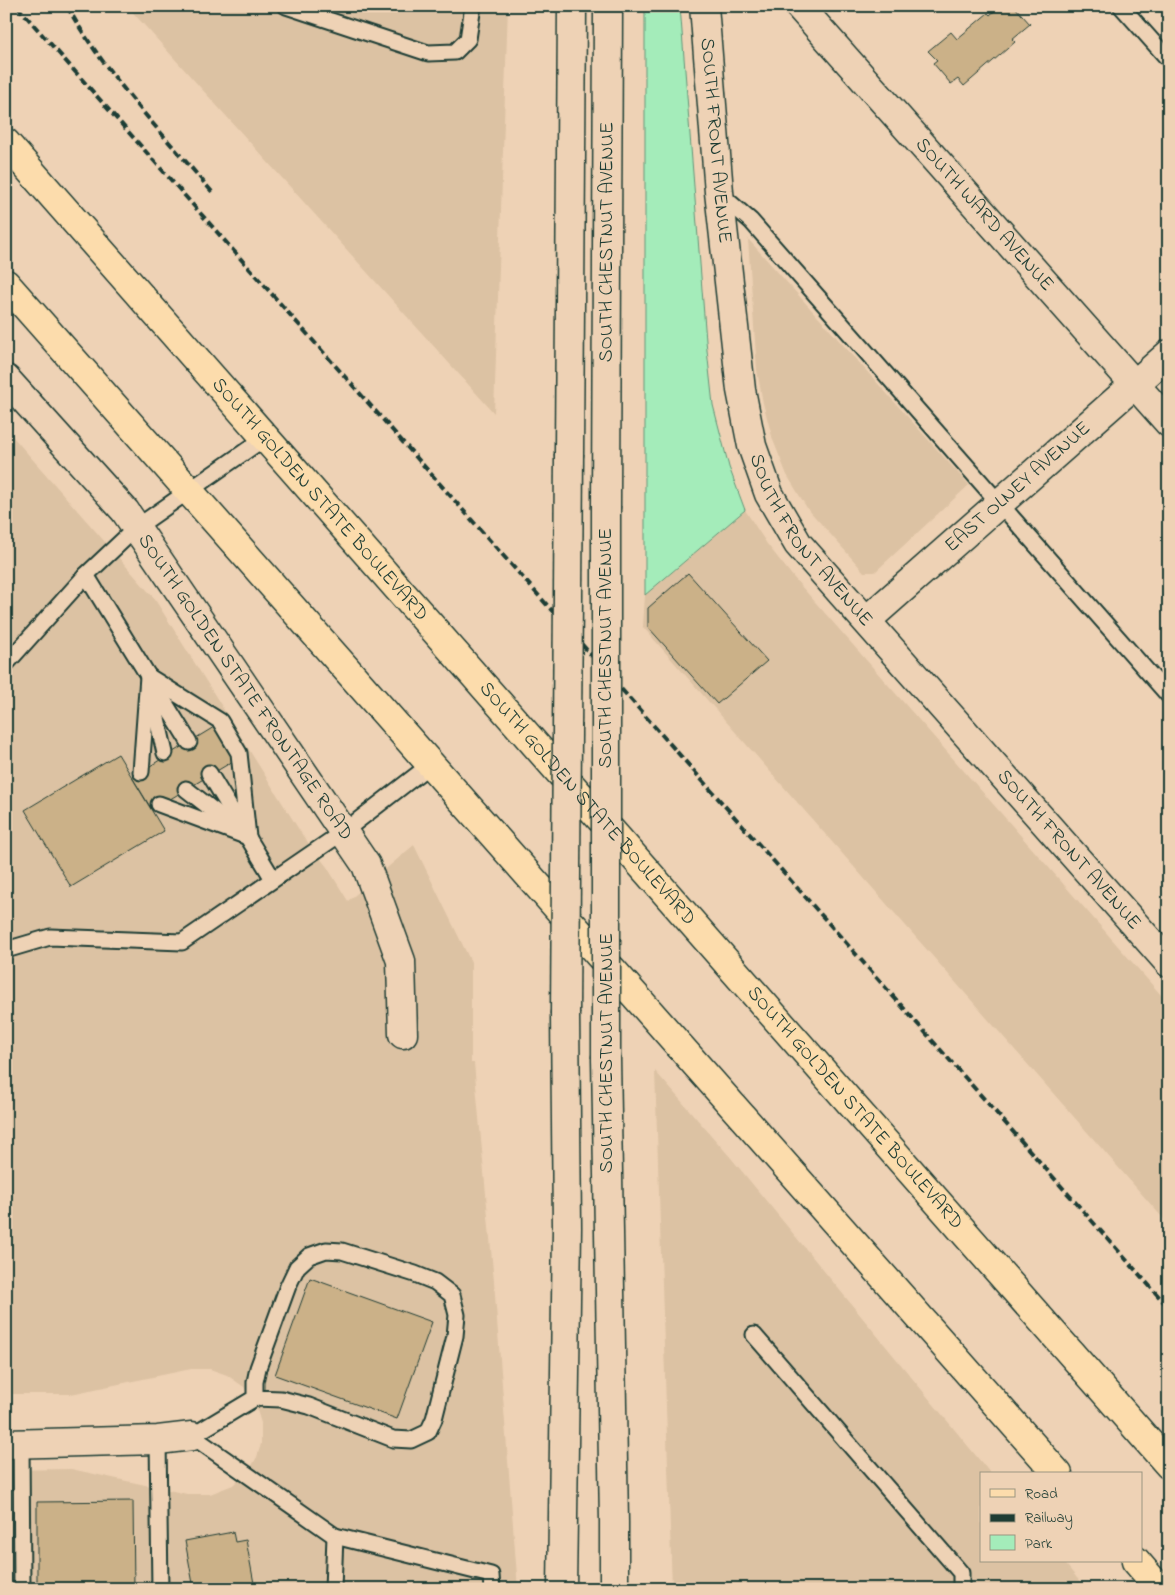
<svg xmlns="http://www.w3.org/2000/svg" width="1175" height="1595" font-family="'Indie Flower',sans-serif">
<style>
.built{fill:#dcc2a3}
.green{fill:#a4ecba;stroke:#629477}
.building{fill:#cbb188;stroke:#1f3d34}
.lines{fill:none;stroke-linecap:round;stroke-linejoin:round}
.lane-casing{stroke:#1f3d34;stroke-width:19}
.street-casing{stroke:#1f3d34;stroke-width:31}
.secondary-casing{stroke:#1f3d34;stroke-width:31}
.primary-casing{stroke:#1f3d34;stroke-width:31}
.lane{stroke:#eed2b5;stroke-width:15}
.street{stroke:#eed2b5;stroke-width:28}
.secondary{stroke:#eed2b5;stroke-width:28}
.primary{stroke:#fcdcac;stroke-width:28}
.rail{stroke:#1f3d34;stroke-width:4;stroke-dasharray:8 4;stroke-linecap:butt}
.secondary-bridge-casing{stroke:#1f3d34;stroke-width:31;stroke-linecap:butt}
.secondary-bridge{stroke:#eed2b5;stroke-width:28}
.labels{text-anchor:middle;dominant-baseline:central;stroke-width:4;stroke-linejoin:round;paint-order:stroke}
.street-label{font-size:20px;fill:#1f3d34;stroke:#eed2b5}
</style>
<rect width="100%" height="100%" fill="#eed2b5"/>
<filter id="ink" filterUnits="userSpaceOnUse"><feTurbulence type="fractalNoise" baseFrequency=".02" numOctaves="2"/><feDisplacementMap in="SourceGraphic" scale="10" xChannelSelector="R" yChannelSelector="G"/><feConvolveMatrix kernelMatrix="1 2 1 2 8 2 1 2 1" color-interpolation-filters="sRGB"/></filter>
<g filter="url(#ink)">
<g class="built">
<polygon points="127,6 508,6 494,413"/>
<polygon points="748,239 969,485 875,572 864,572 807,508 787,475 773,440 763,403 757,370"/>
<polygon points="6,429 154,598 303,836 327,867 348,901 414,845 471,962 471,1063 474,1063 494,1282 518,1589 6,1589 6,1470 71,1469 187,1494 210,1494 233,1485 251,1467 257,1457 261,1444 261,1423 255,1404 244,1387 227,1375 210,1369 191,1369 71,1394 6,1394"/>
<polygon points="745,510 767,544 794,578 1169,1004 1169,1225 643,627 645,595"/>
<polygon points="655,1071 731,1158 991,1474 981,1474 981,1561 1063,1561 1086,1589 672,1589"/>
</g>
<polygon class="green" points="645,6 680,6 706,341 713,405 729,467 745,510 645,595"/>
<g class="building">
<polygon points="1000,6 1014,6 1030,24 1012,39 1015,42 964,86 958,79 951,84 933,63 937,60 928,51 951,32 957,39 988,13 990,15"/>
<polygon points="688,573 767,661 717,704 648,627 648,608"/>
<polygon points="214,727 235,760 152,810 132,777"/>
<polygon points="118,754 164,831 71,887 25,810"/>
<polygon points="310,1278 432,1322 397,1419 275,1375"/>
<polygon points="133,1501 134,1589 37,1589 37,1502"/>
<polygon points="233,1532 235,1542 246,1540 255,1589 194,1589 185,1541"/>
</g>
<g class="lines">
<defs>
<g id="lane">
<polyline points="286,6 428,53 455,52 468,39 473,6"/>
<polyline points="1121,6 1169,60"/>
<polyline points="720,194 751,221 1169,696"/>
<polyline points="86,575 189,742"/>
<polyline points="6,664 86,575 137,527 266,437"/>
<polyline points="148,676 220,721 239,753 248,837"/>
<polyline points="151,692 165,753"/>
<polyline points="141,772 148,676"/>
<polyline points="209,773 273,879"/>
<polyline points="186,789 236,828"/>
<polyline points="159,804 248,837"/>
<polyline points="6,950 50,937 182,942 343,832 431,764"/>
<polyline points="754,1335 961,1573 961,1589"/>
<polyline points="255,1398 255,1382 258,1368 288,1286 297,1267 309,1256 326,1250 342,1251 415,1274 435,1282 452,1295 457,1315 455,1336 434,1419 428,1432 411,1440 393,1439 309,1406 281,1399 255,1398 192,1436 335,1536 491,1575 492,1589"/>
<polyline points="158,1440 160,1589"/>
<polyline points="21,1443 22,1589"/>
<polyline points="333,1589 335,1536"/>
</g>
<g id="street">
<path id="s1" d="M704 6 719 192 741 390 752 446 769 494 798 544 1169 963"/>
<path id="s2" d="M799 6 1169 423"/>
<path id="s3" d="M6 379 125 511 366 865 401 961 403 1034"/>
<path id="s4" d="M867 620 1169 354"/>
<polyline points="6,1444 158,1440 192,1436"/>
</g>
<g id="secondary">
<polyline points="569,454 572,6"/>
<path id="s5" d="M606 506 608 6"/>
<polyline points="606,1058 614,1522 614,1589"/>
<polyline points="562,1589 567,1228 565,1014"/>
</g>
<g id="primary">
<path id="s6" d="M6 143 1169 1465"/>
<polyline points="6,284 1058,1474"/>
<polyline points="1136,1561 1160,1589"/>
</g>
</defs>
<use href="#lane" class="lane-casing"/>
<use href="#street" class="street-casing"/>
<use href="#secondary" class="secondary-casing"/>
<use href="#primary" class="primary-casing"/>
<use href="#lane" class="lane"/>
<use href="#street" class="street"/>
<use href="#secondary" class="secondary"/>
<use href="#primary" class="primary"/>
<g class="rail">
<polyline points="17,6 1169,1308"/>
<path d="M67 6C104 73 163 134 213 193"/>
</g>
<defs>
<g id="secondary-bridge">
<polyline points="606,506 606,1058"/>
<polyline points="565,1014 569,454"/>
</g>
</defs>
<use href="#secondary-bridge" class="secondary-bridge-casing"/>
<use href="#secondary-bridge" class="secondary-bridge"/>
</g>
</g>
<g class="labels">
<g class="street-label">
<text stroke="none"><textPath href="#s1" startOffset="135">SOUTH FRONT AVENUE</textPath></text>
<text stroke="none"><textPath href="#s2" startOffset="279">SOUTH WARD AVENUE</textPath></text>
<text stroke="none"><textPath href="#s5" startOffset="264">SOUTH CHESTNUT AVENUE</textPath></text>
<text stroke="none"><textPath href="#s4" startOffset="201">EAST OLNEY AVENUE</textPath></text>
<text stroke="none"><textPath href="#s6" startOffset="475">SOUTH GOLDEN STATE BOULEVARD</textPath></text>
<text stroke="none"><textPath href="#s1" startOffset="555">SOUTH FRONT AVENUE</textPath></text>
<text transform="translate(606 648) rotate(-90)">SOUTH CHESTNUT AVENUE</text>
<text stroke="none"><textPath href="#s3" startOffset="391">SOUTH GOLDEN STATE FRONTAGE ROAD</textPath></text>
<text stroke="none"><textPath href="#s6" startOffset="880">SOUTH GOLDEN STATE BOULEVARD</textPath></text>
<text stroke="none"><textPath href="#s1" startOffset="960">SOUTH FRONT AVENUE</textPath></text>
<text transform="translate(607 1053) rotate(-90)">SOUTH CHESTNUT AVENUE</text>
<text stroke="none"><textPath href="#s6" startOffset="1285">SOUTH GOLDEN STATE BOULEVARD</textPath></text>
</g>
</g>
<rect width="1175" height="1595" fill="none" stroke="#eed2b5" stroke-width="25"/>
<rect x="12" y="12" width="1150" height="1570" fill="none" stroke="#1f3d34" stroke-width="2" filter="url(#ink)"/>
<rect x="980" y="1472" width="162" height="90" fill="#eed2b5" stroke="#9b9681"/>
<rect x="990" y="1489" width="25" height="8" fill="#fcdcac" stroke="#9b9681"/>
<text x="1025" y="1498" font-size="15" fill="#1f3d34">Road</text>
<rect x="990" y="1514" width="25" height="8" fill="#1f3d34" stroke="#9b9681"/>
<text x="1025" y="1522" font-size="15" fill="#1f3d34">Railway</text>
<rect x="990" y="1535" width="25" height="15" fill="#a4ecba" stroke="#9b9681"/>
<text x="1025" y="1548" font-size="15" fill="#1f3d34">Park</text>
</svg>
